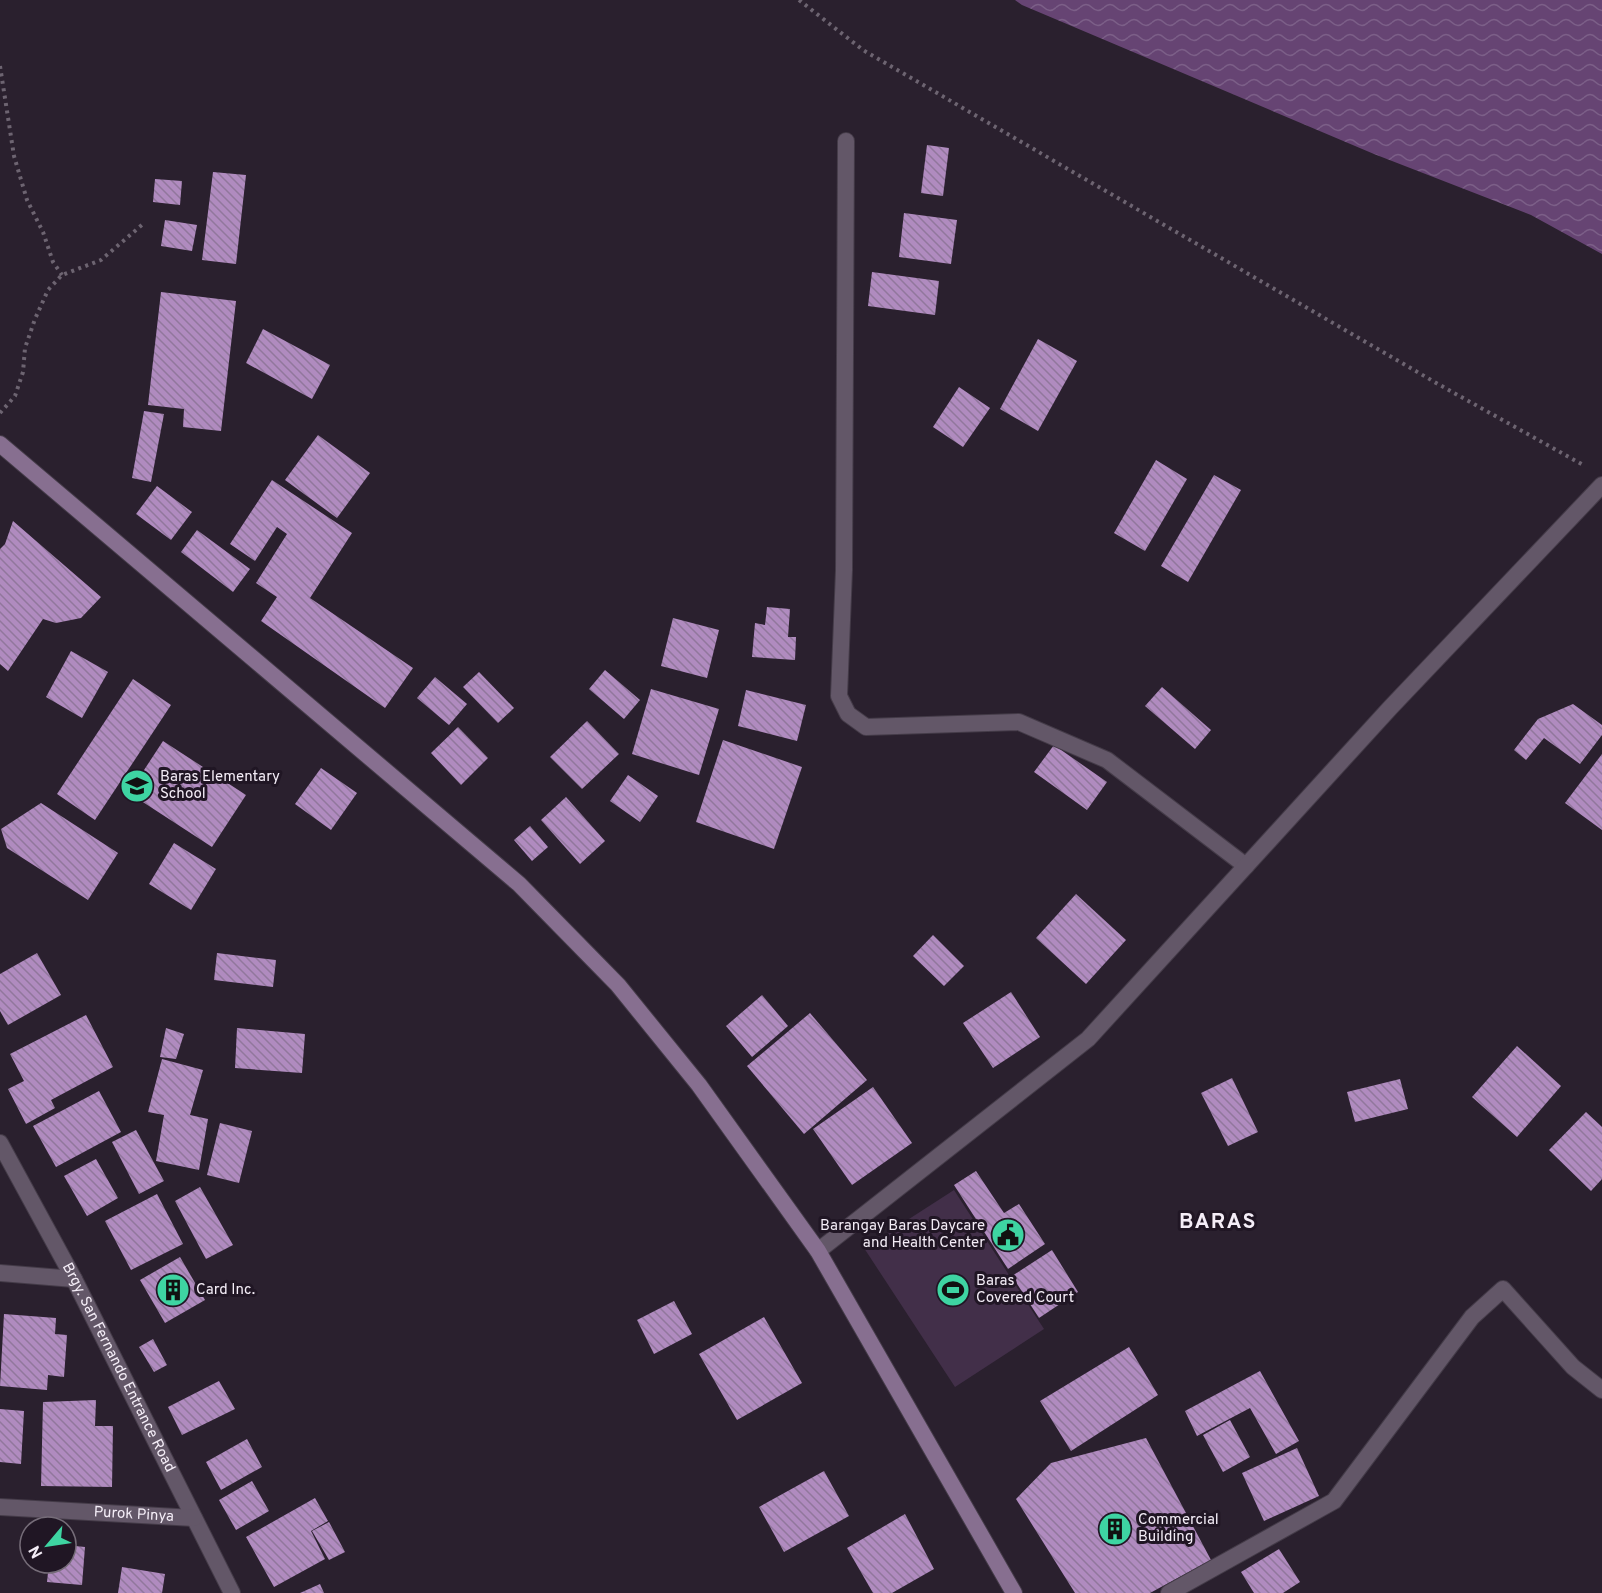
<svg xmlns="http://www.w3.org/2000/svg" width="1602" height="1593" font-family="Overpass,sans-serif">
<style>
.garden{fill:#422f49}
.water{fill:url(#water-waves)}
.building{fill:url(#building-back-hatch)}
.lines{fill:none;stroke-linecap:round;stroke-linejoin:round}
.minor-casing{stroke:#443b48;stroke-width:18}
.secondary-casing{stroke:#443b48;stroke-width:18}
.path{stroke:#6d6471;stroke-width:4;stroke-dasharray:3 4.5;stroke-linecap:butt}
.minor{stroke:#635768;stroke-width:16}
.secondary{stroke:#876f90;stroke-width:16}
.labels{text-anchor:middle;dominant-baseline:central;stroke-width:6;stroke-linejoin:round;paint-order:stroke}
.poi-label{font-size:15px;fill:#f4edf7;stroke:#201624;text-anchor:start}
.street-label{font-size:15px;fill:#f4edf7;stroke:#201624}
.district-label{font-size:21px;font-weight:bold;letter-spacing:1.5px;fill:#f4edf7;stroke:#201624}
</style>
<defs>
<pattern id="water-waves" width="16" height="10" patternUnits="userSpaceOnUse" patternTransform="scale(1.5)"><rect width="16" height="10" fill="#664473"/><path d="M0 5q4-4 8 0t8 0" fill="none" stroke="#7c5f88"/></pattern>
<pattern id="building-back-hatch" width="6" height="6" patternUnits="userSpaceOnUse" patternTransform="scale(1.5)"><rect width="6" height="6" fill="#b08bbf"/><path d="M-1 5l2 2M0 0l6 6M5-1l2 2" fill="none" stroke="#91779c"/></pattern>
</defs>
<rect width="100%" height="100%" fill="#2a202e"/>
<polygon class="garden" points="954,1190 1044,1329 955,1387 864,1248"/>
<polygon class="water" points="1015,0 1602,0 1602,254 1531,215 1374,154 1022,5"/>
<g class="building">
<polygon points="927,145 949,148 943,196 921,193"/>
<polygon points="213,172 246,175 236,264 202,260"/>
<polygon points="155,179 182,181 180,205 153,202"/>
<polygon points="904,213 957,220 951,264 899,257"/>
<polygon points="165,220 197,225 192,251 161,246"/>
<polygon points="872,272 939,281 935,315 868,306"/>
<polygon points="161,292 236,301 221,431 183,427 184,409 148,405"/>
<polygon points="263,329 330,365 312,399 246,363"/>
<polygon points="1038,339 1077,361 1038,431 1000,409"/>
<polygon points="959,387 990,408 963,447 933,427"/>
<polygon points="144,411 164,414 151,482 132,478"/>
<polygon points="318,435 370,473 337,518 285,480"/>
<polygon points="1156,460 1187,479 1145,551 1114,533"/>
<polygon points="1214,475 1241,490 1188,582 1161,566"/>
<polygon points="272,480 352,533 310,598 413,668 385,708 261,621 277,597 256,583 287,534 277,527 255,561 230,544"/>
<polygon points="157,486 192,512 171,540 136,514"/>
<polygon points="13,521 101,597 81,618 56,623 43,619 8,671 0,664 0,549 5,544"/>
<polygon points="197,530 250,569 233,592 181,552"/>
<polygon points="767,607 790,609 788,637 796,637 795,660 752,657 755,623 765,625"/>
<polygon points="673,618 719,630 707,678 661,666"/>
<polygon points="71,651 108,672 82,718 46,697"/>
<polygon points="605,670 640,700 624,719 589,689"/>
<polygon points="479,672 514,708 498,723 463,687"/>
<polygon points="435,677 467,704 449,725 417,698"/>
<polygon points="133,679 171,705 95,820 57,794"/>
<polygon points="1162,687 1211,730 1195,749 1145,706"/>
<polygon points="651,689 719,709 699,775 632,754"/>
<polygon points="746,690 806,705 797,741 738,726"/>
<polygon points="1573,704 1602,725 1602,735 1580,764 1544,738 1526,760 1514,750 1538,719"/>
<polygon points="587,721 619,754 582,789 550,757"/>
<polygon points="458,727 488,758 461,785 431,753"/>
<polygon points="723,740 802,767 774,849 696,822"/>
<polygon points="163,741 246,795 212,847 129,793"/>
<polygon points="1054,745 1107,782 1087,810 1034,772"/>
<polygon points="1602,754 1602,830 1565,803"/>
<polygon points="321,768 357,793 331,830 295,804"/>
<polygon points="628,775 658,796 640,822 610,801"/>
<polygon points="566,797 605,841 580,864 541,820"/>
<polygon points="41,803 118,853 88,900 7,848 1,829"/>
<polygon points="530,826 548,847 532,861 514,840"/>
<polygon points="174,843 216,869 191,910 149,884"/>
<polygon points="1076,894 1126,940 1086,984 1036,938"/>
<polygon points="933,935 964,966 944,986 913,956"/>
<polygon points="37,953 61,995 8,1025 0,1011 0,974"/>
<polygon points="217,953 276,960 273,987 214,980"/>
<polygon points="1011,992 1040,1037 993,1068 963,1023"/>
<polygon points="762,995 788,1026 752,1057 726,1026"/>
<polygon points="810,1013 867,1080 804,1134 747,1066"/>
<polygon points="86,1015 113,1067 51,1100 55,1108 26,1124 8,1089 24,1081 10,1054"/>
<polygon points="166,1028 184,1034 176,1059 160,1057"/>
<polygon points="237,1028 305,1034 302,1073 235,1068"/>
<polygon points="1517,1046 1561,1086 1517,1137 1472,1097"/>
<polygon points="162,1059 203,1070 190,1115 208,1119 199,1170 156,1161 164,1115 148,1112"/>
<polygon points="1232,1078 1258,1132 1228,1146 1201,1093"/>
<polygon points="1400,1079 1408,1109 1355,1122 1347,1092"/>
<polygon points="873,1087 912,1143 852,1185 813,1129"/>
<polygon points="99,1091 121,1132 56,1167 33,1126"/>
<polygon points="1586,1112 1602,1127 1602,1179 1591,1191 1549,1150"/>
<polygon points="220,1123 252,1131 239,1183 207,1175"/>
<polygon points="136,1130 164,1181 139,1194 112,1142"/>
<polygon points="96,1159 118,1198 87,1216 64,1176"/>
<polygon points="976,1171 1004,1213 1019,1204 1045,1244 1008,1269 954,1185"/>
<polygon points="200,1187 233,1245 206,1259 175,1201"/>
<polygon points="157,1194 183,1244 131,1270 105,1221"/>
<polygon points="1052,1250 1078,1292 1039,1318 1012,1276"/>
<polygon points="180,1257 205,1300 165,1323 140,1280"/>
<polygon points="674,1301 692,1334 654,1354 637,1320"/>
<polygon points="4,1314 56,1318 55,1334 67,1335 64,1377 48,1375 47,1390 0,1386"/>
<polygon points="764,1317 802,1383 737,1420 699,1354"/>
<polygon points="153,1339 167,1365 154,1372 139,1347"/>
<polygon points="1129,1347 1158,1395 1071,1451 1040,1401"/>
<polygon points="1260,1371 1299,1441 1276,1454 1250,1408 1197,1436 1185,1411"/>
<polygon points="219,1381 235,1409 182,1435 168,1407"/>
<polygon points="96,1400 95,1426 113,1426 112,1487 41,1486 43,1402"/>
<polygon points="0,1409 24,1411 21,1464 0,1462"/>
<polygon points="1230,1420 1250,1457 1223,1472 1203,1435"/>
<polygon points="1146,1438 1211,1560 1150,1593 1075,1593 1016,1499 1051,1463"/>
<polygon points="247,1439 262,1467 221,1490 206,1462"/>
<polygon points="1297,1448 1319,1496 1264,1521 1242,1473"/>
<polygon points="824,1471 849,1516 784,1552 759,1507"/>
<polygon points="252,1481 269,1511 236,1530 219,1500"/>
<polygon points="315,1498 328,1521 311,1531 325,1559 274,1587 246,1537"/>
<polygon points="905,1514 934,1569 892,1593 873,1593 847,1548"/>
<polygon points="329,1522 345,1552 329,1560 312,1531"/>
<polygon points="66,1545 85,1547 82,1585 47,1582 49,1563 66,1563"/>
<polygon points="1279,1549 1300,1582 1283,1593 1254,1593 1241,1572"/>
<polygon points="122,1567 165,1574 162,1593 118,1593"/>
<polygon points="320,1584 324,1593 300,1593"/>
</g>
<g class="lines">
<defs>
<g id="minor">
<polyline points="846,141 844,570 839,696 848,714 866,727 1019,722 1107,760 1246,866"/>
<path id="s1" d="M0 1143 74 1279 232 1593"/>
<polyline points="818,1251 1088,1039 1390,708 1602,485"/>
<polyline points="0,1273 74,1279"/>
<path id="s2" d="M0 1507 194 1518"/>
<polyline points="1169,1593 1334,1501 1472,1317 1503,1289 1573,1367 1602,1390"/>
</g>
<polyline id="secondary" points="0,444 519,884 618,985 699,1085 818,1251 1014,1593"/>
</defs>
<use href="#minor" class="minor-casing"/>
<use href="#secondary" class="secondary-casing"/>
<g class="path">
<polyline points="799,0 863,50 1438,384 1585,466"/>
<polyline points="0,66 14,156 27,200 43,232 53,262 62,275"/>
<polyline points="0,413 15,396 23,372 25,348 35,319 48,290 62,275 101,260 143,224"/>
</g>
<use href="#minor" class="minor"/>
<use href="#secondary" class="secondary"/>
</g>
<defs>
<symbol id="school-disc" viewBox="-11 -11 22 22"><circle r="9.5" fill="#3ed4a2" stroke="#201624"/><path d="M0-5L7-2L0 1L-7-2ZM-4 1L0 2.5L4 1V4Q0 6-4 4Z" fill="#111"/></symbol>
<symbol id="civic-disc" viewBox="-11 -11 22 22"><circle r="9.5" fill="#3ed4a2" stroke="#201624"/><path d="M-.6-6.5H3V-4.5H.6V-3L4-1V1h2V6H-6V1h2V-1L-.6-3ZM-1.2 2.5V6h2.4V2.5Z" fill="#111"/></symbol>
<symbol id="building-disc" viewBox="-11 -11 22 22"><circle r="9.5" fill="#3ed4a2" stroke="#201624"/><path d="M-4-6H4V6H1V3H-1V6H-4ZM-2.5-4.3h1.7v1.8h-1.7ZM.8-4.3h1.7v1.8H.8ZM-2.5-1h1.7V.8h-1.7ZM.8-1h1.7V.8H.8Z" fill="#111"/></symbol>
<symbol id="stadium-disc" viewBox="-11 -11 22 22"><circle r="9.5" fill="#3ed4a2" stroke="#201624"/><path d="M0-5a6.5 5 0 1 0 0 10a6.5 5 0 1 0 0-10ZM-3.5-1.8h7v3.6h-7Z" fill="#111"/></symbol>
</defs>
<g fill-rule="evenodd">
<use href="#school-disc" x="118" y="767" width="38" height="38"/>
<use href="#civic-disc" x="989" y="1216" width="38" height="38"/>
<use href="#building-disc" x="154" y="1271" width="38" height="38"/>
<use href="#stadium-disc" x="934" y="1271" width="38" height="38"/>
<use href="#building-disc" x="1096" y="1510" width="38" height="38"/>
</g>
<g class="labels">
<g class="poi-label">
<text x="160" y="777">Baras Elementary<tspan x="160" dy="17">School</tspan></text>
<text x="985" y="1226" text-anchor="end">Barangay Baras Daycare<tspan x="985" dy="17">and Health Center</tspan></text>
<text x="976" y="1281">Baras<tspan x="976" dy="17">Covered Court</tspan></text>
<text x="196" y="1290">Card Inc.</text>
<text x="1138" y="1520">Commercial<tspan x="1138" dy="17">Building</tspan></text>
</g>
<g class="street-label">
<text stroke="none"><textPath href="#s1" startOffset="254">Brgy. San Fernando Entrance Road</textPath></text>
<text stroke="none"><textPath href="#s2" startOffset="134">Purok Pinya</textPath></text>
</g>
<g class="district-label">
<text x="1218" y="1222">BARAS</text>
</g>
</g>
<g transform="translate(48 1545) rotate(241)"><circle r="28" fill="#201624" stroke="#756c78" stroke-width="1.5"/>
<path d="M0-4.5L10 22L0 15L-10 22Z" fill="#3ed4a2"/>
<text y="-9" font-size="16" font-weight="bold" text-anchor="middle" fill="#f4edf7">N</text>
</g>
</svg>
